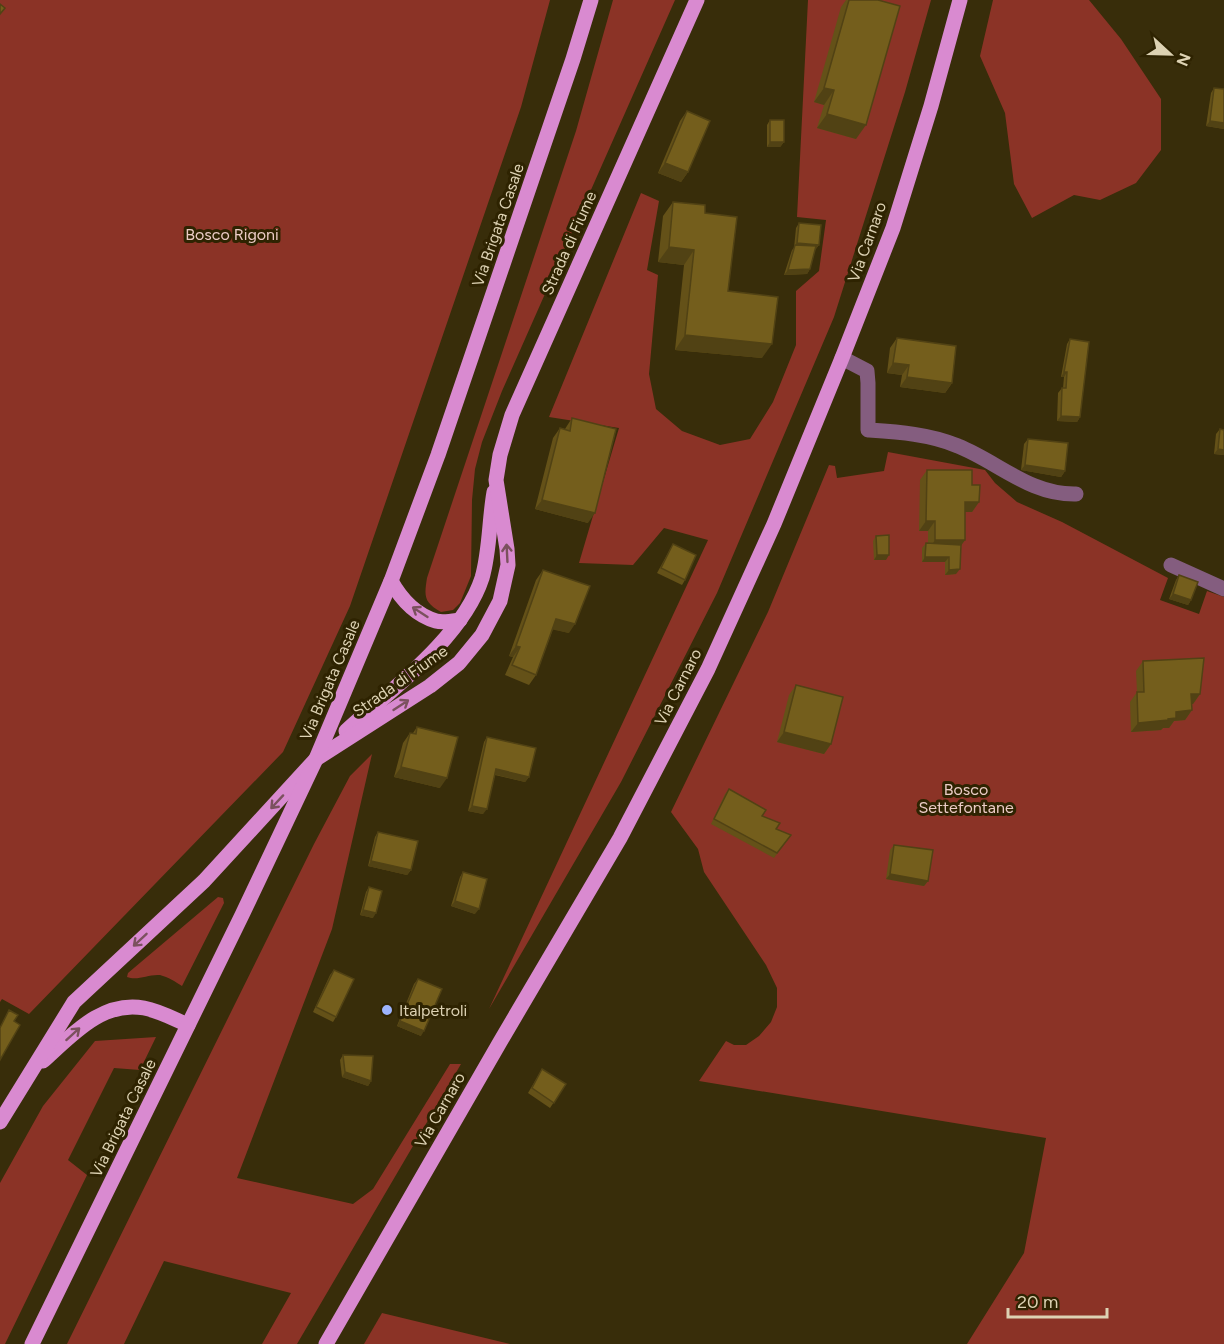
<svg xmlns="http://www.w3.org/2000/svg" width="1224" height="1344" font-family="Figtree,sans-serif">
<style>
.green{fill:#8b3326}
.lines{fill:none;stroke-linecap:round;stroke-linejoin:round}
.minor{stroke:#845d7f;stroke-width:15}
.major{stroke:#d98ad0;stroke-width:15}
.wall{fill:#645118}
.shaded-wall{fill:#514214}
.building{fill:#745e1c;stroke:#514214;stroke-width:1.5}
.oneway{stroke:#7b515e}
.poi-dot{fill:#9db4fd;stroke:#2e2301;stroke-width:2}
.labels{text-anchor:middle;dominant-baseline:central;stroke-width:6;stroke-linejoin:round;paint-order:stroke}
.street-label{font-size:16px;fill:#ddd2b3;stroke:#2e2301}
.park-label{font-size:16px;fill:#ecccc6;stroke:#2e2301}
.poi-label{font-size:16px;fill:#ddd2b3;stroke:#2e2301;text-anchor:start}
</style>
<rect width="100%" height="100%" fill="#382d0a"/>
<g class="green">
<polygon points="0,0 550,0 521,107 350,606 283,752 29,1014 2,999 0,1002"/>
<path d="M613 0H675L502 391 482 442 475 469 472 500 471 576 460 603 453 610 441 612C424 602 424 597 427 578L576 131Z"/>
<polygon points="808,0 931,0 905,92 834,317 717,593 621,782 489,1009 708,540 664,528 633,565 579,563 619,428 549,417 641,193 659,201 647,270 658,275 649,374 656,409 682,431 720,445 750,439 773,402 796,345 796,291 819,271 826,220 797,217"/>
<polygon points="993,0 1089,0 1121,39 1161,99 1161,150 1136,183 1100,200 1074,195 1032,218 1014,184 1005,113 980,56"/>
<polygon points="888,452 985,470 995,483 1017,502 1062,522 1168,578 1160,600 1199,614 1207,591 1224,597 1224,1344 967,1344 1024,1253 1046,1138 699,1081 726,1041 734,1045 746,1045 759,1036 771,1022 777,1007 777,988 766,965 704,872 698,849 671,812 768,612 829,465 835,466 837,478 884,471"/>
<polygon points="372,754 332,929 237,1178 353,1204 373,1189 450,1064 461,1064 297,1344 262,1344 291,1293 164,1261 124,1344 67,1344 314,844 350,776"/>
<path d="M218 897 223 898 224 903 182 986C176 982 168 977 160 975 148 974 138 981 127 977L128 973Z"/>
<polygon points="156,1037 140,1070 114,1068 68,1160 87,1175 5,1344 0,1344 0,1183 43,1106 95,1041"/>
<polygon points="382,1313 510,1344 364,1344"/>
</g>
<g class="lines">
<g class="minor">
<path d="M842 358 867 371 868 383V430C898 432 930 434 958 446 998 462 1030 495 1076 494"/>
<polyline points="1171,565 1224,589"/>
</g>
<g class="major">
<path d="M391 581C401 599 416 615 436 621 443 623 453 621 460 620"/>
<path d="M346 731C391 690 463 637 482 578 490 551 489 520 494 492"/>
<path d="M43 1061C71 1036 102 1000 144 1008 160 1011 174 1019 188 1025"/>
<polyline points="0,1122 74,1002 204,881 316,759 430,686 459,663 482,635 500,601 508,565 507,549 496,480 500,455 512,415 697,0"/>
<polyline points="32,1344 242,915 316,759 391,581 438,455 573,59 591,0"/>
<polyline points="326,1344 500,1042 620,838 708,669 774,524 842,358 893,228 931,106 960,0"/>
</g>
</g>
<g class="wall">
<polygon points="846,0 878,0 856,139 817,128 824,105 814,102 841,7"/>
<polygon points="1214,88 1224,89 1224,129 1206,126 1211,93"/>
<polygon points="687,111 688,172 681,182 658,173 680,121"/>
<polygon points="770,120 784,142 780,147 767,147 767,125"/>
<polygon points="673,202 705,213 728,291 762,358 675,350 684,265 658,262 663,216"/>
<polygon points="799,223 819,245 815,250 810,269 807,274 784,275 792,250 794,248 796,228"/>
<polygon points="897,338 952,383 945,393 900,387 902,375 887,373 890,348"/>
<polygon points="1070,339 1080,417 1077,422 1057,421 1058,393 1062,388 1063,388 1064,377 1061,377 1067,344"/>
<polygon points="572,418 588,523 535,509 553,438 560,428 565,429"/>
<polygon points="1220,429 1224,430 1224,455 1214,454 1216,434"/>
<polygon points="1028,439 1065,471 1061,477 1021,470 1024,444"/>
<polygon points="927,470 979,502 972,512 965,512 965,540 961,545 956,574 945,575 945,562 922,562 922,548 926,543 928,544 928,531 919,531 920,480"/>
<polygon points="876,536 886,560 874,560 873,541"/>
<polygon points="673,544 685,580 682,585 657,573"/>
<polygon points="543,570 569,633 553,629 536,675 529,685 505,675 513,657 509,656 536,580"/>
<polygon points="1179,575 1191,600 1188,605 1169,599 1176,580"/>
<polygon points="1143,661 1200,694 1193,704 1192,704 1192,710 1185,720 1174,721 1169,728 1163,728 1161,730 1131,732 1130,702 1137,692 1136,671"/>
<polygon points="796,685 831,744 824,754 777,742 789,695"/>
<polygon points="417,727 440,788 394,777 403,743 410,733 413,733"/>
<polygon points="487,737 529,777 525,782 495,775 483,814 468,811 484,742"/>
<polygon points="729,789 762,816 776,829 791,835 774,858 711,824 725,794"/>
<polygon points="378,832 411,870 407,875 368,866 375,837"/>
<polygon points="894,845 928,881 924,886 886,879 890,850"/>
<polygon points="463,872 475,914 451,906 460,877"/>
<polygon points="369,887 373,918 360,915 366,892"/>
<polygon points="334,970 336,1017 333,1022 313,1012 330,975"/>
<polygon points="418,979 421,1036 397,1026 414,984"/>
<polygon points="343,1055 371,1081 368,1086 342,1077 340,1060"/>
<polygon points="542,1069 566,1084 550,1108 528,1093"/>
</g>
<g class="shaded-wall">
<polygon points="824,88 834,90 824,105 814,102"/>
<polygon points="827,114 866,125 856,139 817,128"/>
<polygon points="1210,121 1224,123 1224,129 1206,126"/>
<polygon points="770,142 784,142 780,147 767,147"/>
<polygon points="665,163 688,172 681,182 658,173"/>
<polygon points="797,243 819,245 815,250 795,245 793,248"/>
<polygon points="669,247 694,250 684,265 658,262"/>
<polygon points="810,269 807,274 784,275 788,270"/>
<polygon points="685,335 772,344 762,358 675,350"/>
<polygon points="893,363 909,365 902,375 887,373"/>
<polygon points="1064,372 1067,372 1064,377 1061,377"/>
<polygon points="907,377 952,383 945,393 900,387"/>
<polygon points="1061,416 1080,417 1077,422 1057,421"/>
<polygon points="1218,449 1224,450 1224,455 1214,454"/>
<polygon points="1025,465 1065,471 1061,477 1021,470"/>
<polygon points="542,500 595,513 588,523 535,509"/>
<polygon points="965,502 979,502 972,512 958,512"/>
<polygon points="926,521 935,521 928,531 919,531"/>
<polygon points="935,540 965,540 958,550 928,550"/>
<polygon points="877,555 889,555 886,560 874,560"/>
<polygon points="925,557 949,557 945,562 922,562"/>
<polygon points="960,569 956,574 945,575 949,570"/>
<polygon points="1173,594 1191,600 1188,605 1169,599"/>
<polygon points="556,619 575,624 569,633 550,629"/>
<polygon points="516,646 520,647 513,657 509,656"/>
<polygon points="1191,694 1200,694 1193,704 1184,704"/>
<polygon points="1192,710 1185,720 1174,721 1169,728 1163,728 1161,730 1131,732 1138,723 1176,712"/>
<polygon points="784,732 831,744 824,754 777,742"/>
<polygon points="401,767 447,778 440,788 394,777"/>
<polygon points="496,769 529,777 525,782 493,774"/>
<polygon points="472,806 487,809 483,814 468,811"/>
<polygon points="371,861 411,870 407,875 368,866"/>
<polygon points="890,874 928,881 924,886 886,879"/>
<polygon points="455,901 479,909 475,914 451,906"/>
<polygon points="363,910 376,913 373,918 360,915"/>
<polygon points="400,1021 424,1031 421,1036 397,1026"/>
<polygon points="345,1072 371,1081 368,1086 342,1077"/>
</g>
<g class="building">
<polygon points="849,0 878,0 900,6 866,125 827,114 834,90 824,88"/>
<polygon points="0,4 5,8 0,14"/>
<polygon points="1214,88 1224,89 1224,123 1210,121"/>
<polygon points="687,111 710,121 688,172 665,163"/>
<rect x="770" y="120" width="14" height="22"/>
<polygon points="673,202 705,205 705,213 737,217 728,291 778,297 772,344 685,335 694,250 669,247"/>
<polygon points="799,223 821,225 819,245 797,243"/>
<polygon points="795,245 816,246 810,269 788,270"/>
<polygon points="897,338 956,346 952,383 907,377 909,365 893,363"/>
<polygon points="1070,339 1089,342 1080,417 1061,416 1062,388 1066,388 1067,372 1064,372"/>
<polygon points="572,418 616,429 595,513 542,500 560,428 570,431"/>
<polygon points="1220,429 1224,430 1224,450 1218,449"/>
<polygon points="1028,439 1068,443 1065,471 1025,465"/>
<polygon points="927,470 972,470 972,485 980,485 979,502 965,502 965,540 935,540 935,521 926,521"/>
<polygon points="889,535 889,555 877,555 876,536"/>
<polygon points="926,543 961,545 960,569 949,570 949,557 925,557"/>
<polygon points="673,544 696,555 685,580 661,568"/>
<polygon points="543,570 590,586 575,624 556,619 536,675 512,665 520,647 516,646"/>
<polygon points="1179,575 1198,582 1191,600 1173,594"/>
<polygon points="1204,658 1200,694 1191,694 1192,710 1176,712 1176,718 1168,719 1168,720 1138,723 1137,692 1144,692 1143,661"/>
<polygon points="796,685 843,697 831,744 784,732"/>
<polygon points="417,727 458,737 447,778 401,767 410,733 416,734"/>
<polygon points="487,737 536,748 529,777 496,769 487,809 472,806"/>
<polygon points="729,789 766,810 762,816 780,823 776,829 791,835 777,853 714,819"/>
<polygon points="378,832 418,841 411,870 371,861"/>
<polygon points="894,845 933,850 928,881 890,874"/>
<polygon points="463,872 487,879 479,909 455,901"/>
<polygon points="369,887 382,891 376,913 363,910"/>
<polygon points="334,970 354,979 336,1017 316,1007"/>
<polygon points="418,979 442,989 424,1031 400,1021"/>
<polygon points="9,1010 18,1015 14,1021 20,1025 0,1060 0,1028"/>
<polygon points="343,1055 373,1056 371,1081 345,1072"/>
<polygon points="542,1069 566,1084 554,1103 532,1088"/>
</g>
<defs><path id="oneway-shaft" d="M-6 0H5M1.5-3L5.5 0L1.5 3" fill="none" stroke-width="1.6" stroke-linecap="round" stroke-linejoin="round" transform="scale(1.5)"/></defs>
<g class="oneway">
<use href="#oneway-shaft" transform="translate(507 553) rotate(-93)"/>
<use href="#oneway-shaft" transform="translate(420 612) rotate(-147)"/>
<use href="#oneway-shaft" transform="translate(401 705) rotate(-33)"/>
<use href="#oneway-shaft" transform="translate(277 802) rotate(133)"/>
<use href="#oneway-shaft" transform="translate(140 940) rotate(137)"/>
<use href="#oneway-shaft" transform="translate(73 1034) rotate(-42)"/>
</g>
<circle class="poi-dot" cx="387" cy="1010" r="6"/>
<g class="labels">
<g class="street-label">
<text transform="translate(498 225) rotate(-71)">Via Brigata Casale</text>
<text transform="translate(867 242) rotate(-70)">Via Carnaro</text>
<text transform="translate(569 243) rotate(-66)">Strada di Fiume</text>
<text transform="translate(330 680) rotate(-67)">Via Brigata Casale</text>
<text transform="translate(400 681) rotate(-35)">Strada di Fiume</text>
<text transform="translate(678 687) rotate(-63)">Via Carnaro</text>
<text transform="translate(440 1110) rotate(-60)">Via Carnaro</text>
<text transform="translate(123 1118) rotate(-64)">Via Brigata Casale</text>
</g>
<g class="park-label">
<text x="232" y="234">Bosco Rigoni</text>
<text x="966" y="789">Bosco<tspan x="966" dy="18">Settefontane</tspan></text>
</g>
<g class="poi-label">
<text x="399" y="1010">Italpetroli</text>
</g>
</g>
<g transform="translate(1170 54) rotate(112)" stroke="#2e2301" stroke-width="4.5" paint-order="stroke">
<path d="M0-4.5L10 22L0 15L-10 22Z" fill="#ddd2b3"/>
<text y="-9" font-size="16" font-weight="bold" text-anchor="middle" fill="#ddd2b3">N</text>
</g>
<path d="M1008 1308v9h99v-9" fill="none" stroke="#ddd2b3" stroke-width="3"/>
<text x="1017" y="1308" font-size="18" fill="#ddd2b3" stroke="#2e2301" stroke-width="4.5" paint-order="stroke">20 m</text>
</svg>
